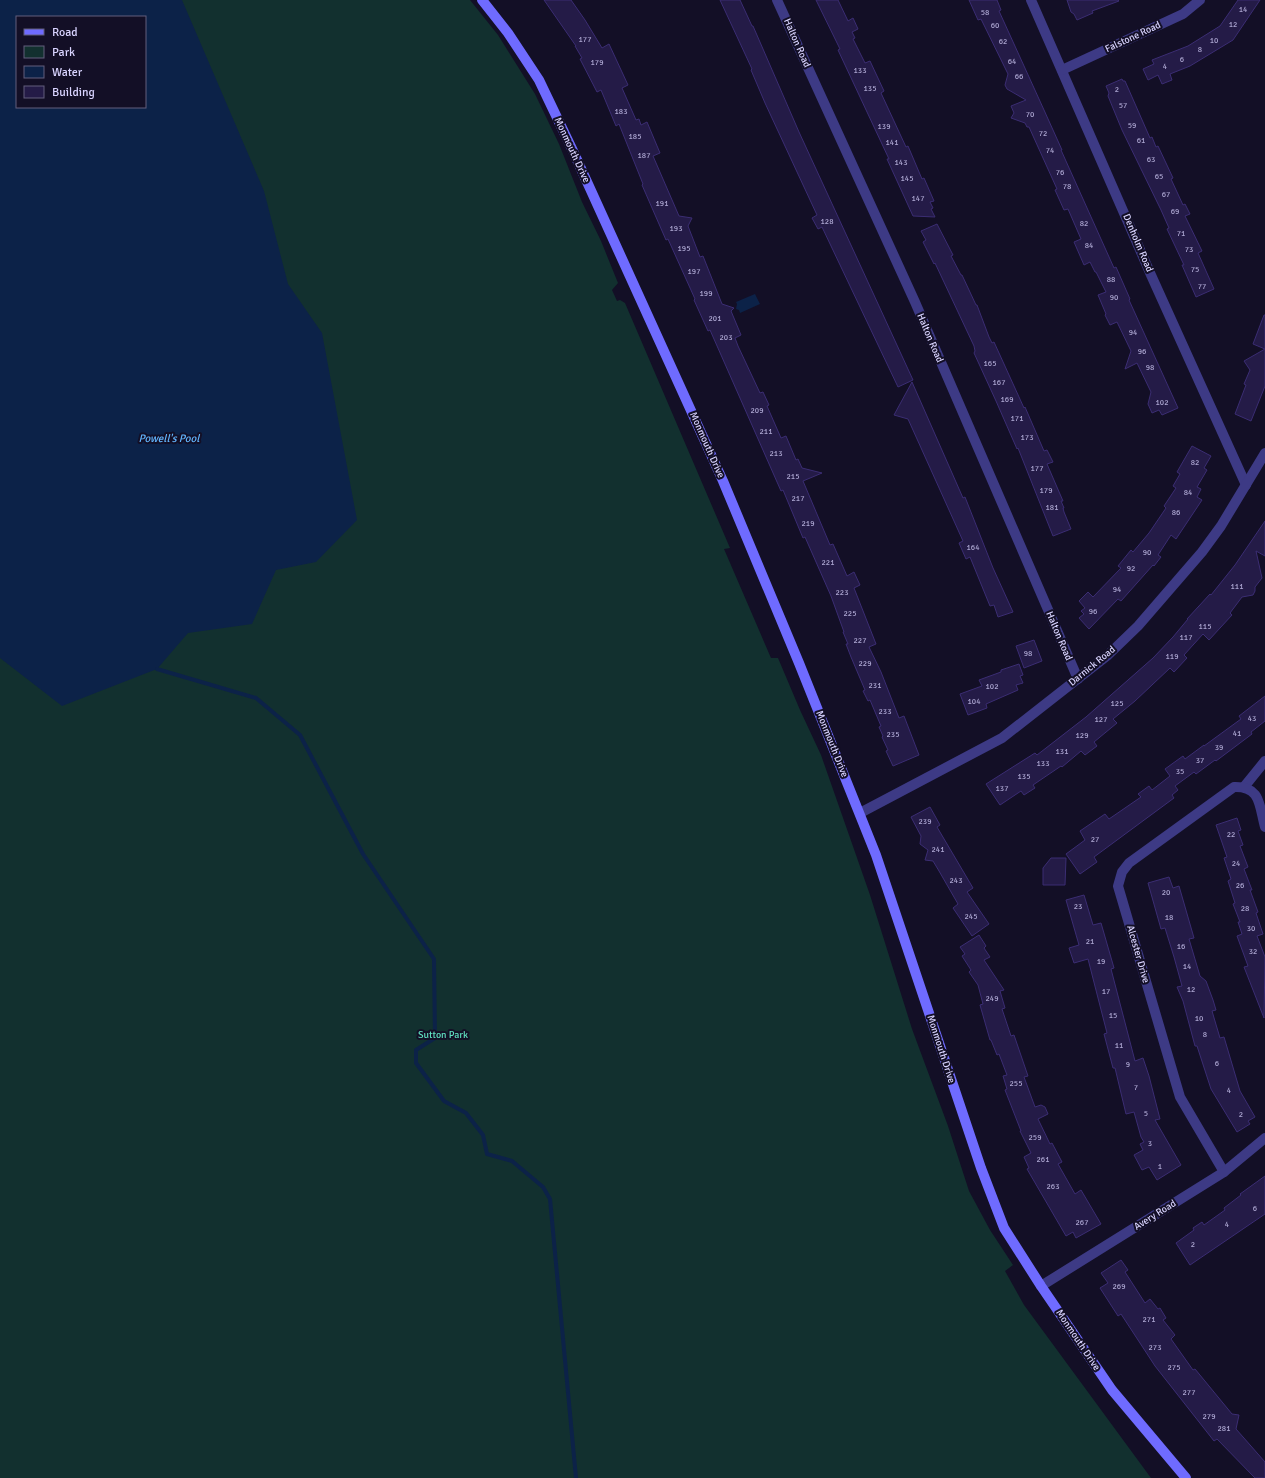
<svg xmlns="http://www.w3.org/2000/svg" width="1265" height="1478" font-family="Signika,sans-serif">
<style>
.green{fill:#12302f;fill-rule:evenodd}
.water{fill:#0c2248;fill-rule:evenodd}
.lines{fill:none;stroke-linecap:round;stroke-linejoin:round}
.stream{stroke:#0c2248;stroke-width:4}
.building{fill:#241b47;stroke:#3b2d73}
.street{stroke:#3d3a85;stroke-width:10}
.secondary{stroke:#6f6bff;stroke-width:10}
.labels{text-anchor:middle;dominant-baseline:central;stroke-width:4;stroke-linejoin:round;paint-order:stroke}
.number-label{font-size:8px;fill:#aca6d1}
.street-label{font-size:10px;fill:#d9d4ff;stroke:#130f26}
.park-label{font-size:10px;fill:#5fe0c0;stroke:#130f26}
.water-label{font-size:11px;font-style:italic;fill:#62b6ff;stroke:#130f26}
</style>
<rect width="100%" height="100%" fill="#130f26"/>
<path class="green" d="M0 0H470L498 35 535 94 559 144 582 202 601 241 618 283 612 290 617 301 620 300 625 303 730 548 724 549 771 658H778L800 710 821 755 870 895 912 1029 948 1126 969 1191 990 1230 1013 1265 1005 1271 1024 1305 1151 1478H0ZM17 17H145V107H17Z"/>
<g class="water">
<path d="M0 0H182L264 191 288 284 322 333 357 520 316 562 276 570 252 624 188 633 157 669 62 706 0 658ZM17 17H145V107H17Z"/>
<polygon points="755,294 760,304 740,313 739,310 736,309 737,304 736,302"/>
</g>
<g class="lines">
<polyline class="stream" points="157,669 256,698 300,735 363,854 434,959 435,1038 416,1050 416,1063 444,1101 466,1113 483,1135 487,1154 512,1161 543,1187 550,1199 576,1478"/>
</g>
<g class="building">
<polygon points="544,0 571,0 585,20 602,48 609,44 628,85 622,88 636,120 639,119 641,125 647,122 660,153 653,156 679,216 692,218 688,226 700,257 703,256 722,304 734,308 731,311 741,335 735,338 738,346 760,393 763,392 769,405 767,406 781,438 786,436 796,460 798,459 802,468 822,473 803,481 830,545 833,544 847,576 854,572 860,585 854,588 876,644 869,647 881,672 899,718 904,716 919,755 893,766 886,751 888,750 882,737 883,736 879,727 881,726 870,700 868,701 863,691 865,690 851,657 846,644 848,644 843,632 844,632 831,596 805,537 803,538 783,490 781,491 710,330 708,331 694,300 695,299 668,239 666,240 642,185 643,184 619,124 616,126 601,90 597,92 580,59 582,58 575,46 576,46"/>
<polygon points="720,0 740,0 752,26 753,26 799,132 913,380 898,387 822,227 818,229 812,218 817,215 765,103 751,70 752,69"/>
<polygon points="816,0 838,0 848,21 853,18 858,29 852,32 855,38 853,39 865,63 870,61 884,91 881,93 906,147 908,146 922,179 924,178 934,201 930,202 933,208 931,209 935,217 913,216 887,159 889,159 838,50 840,49"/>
<polygon points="969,0 997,0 1001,10 999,11 1044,110 1062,150 1061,150 1114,268 1116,267 1130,299 1129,300 1178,408 1162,415 1159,410 1152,413 1148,404 1151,392 1137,363 1125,369 1131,351 1117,322 1110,325 1105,315 1106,314 1098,295 1106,292 1096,272 1095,272 1090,262 1084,265 1074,242 1081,239 1068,209 1064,210 1055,190 1057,189 1029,127 1027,127 1025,123 1011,118 1014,113 1011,106 1026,100 1007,89 1005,85 1008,74 981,19 978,20"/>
<polygon points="1067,0 1118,0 1119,1 1092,11 1093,13 1077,20 1074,14 1071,12"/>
<polygon points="1238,0 1260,0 1233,40 1190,66 1170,74 1172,80 1162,84 1158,75 1148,80 1143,69 1154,64 1152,60 1188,46 1220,26"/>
<polygon points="1122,79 1123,81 1125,81 1150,138 1152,137 1156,147 1158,146 1173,178 1171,179 1183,205 1185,204 1190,214 1185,216 1202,251 1198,253 1214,289 1196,297 1182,265 1184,265 1167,229 1169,228 1161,210 1122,130 1108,96 1109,93 1106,86"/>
<polygon points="937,224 953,255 951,256 961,275 962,275 976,305 977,305 989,337 992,343 994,342 1024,408 1025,407 1044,451 1047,450 1053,462 1047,464 1063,501 1061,501 1064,508 1063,508 1064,512 1071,529 1053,536 1018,448 1017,449 996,401 974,353 975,351 974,346 935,263 934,264 923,242 926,240 921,231"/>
<polygon points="1264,315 1265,315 1265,386 1251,421 1235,414 1246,385 1244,384 1250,370 1244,361 1265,349 1253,344"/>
<polygon points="912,382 963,498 965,497 993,568 1013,612 998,617 994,605 990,606 970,557 966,559 959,543 963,541 908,419 894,415"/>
<polygon points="1192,446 1211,456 1204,468 1207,470 1197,487 1201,489 1197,497 1202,500 1176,539 1171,535 1158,555 1161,557 1154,566 1153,565 1121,601 1118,599 1089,629 1079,618 1084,614 1081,611 1085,608 1079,601 1088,592 1093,597 1121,568 1118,566 1131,550 1133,552 1149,533 1166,508 1164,506 1176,488 1173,486 1180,474 1177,472"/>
<polygon points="1265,521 1265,556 1256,551 1262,578 1255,587 1255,591 1253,595 1242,597 1230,613 1232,615 1209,640 1203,634 1184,655 1187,658 1174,672 1170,668 1135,701 1113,719 1117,723 1094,742 1097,746 1085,755 1081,751 1062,767 1061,766 1033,785 1035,788 1024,795 1021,791 1000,805 986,784 1035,753 1037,755 1086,717 1153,658 1173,637 1188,619 1187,619 1210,594 1211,595 1235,565"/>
<polygon points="1034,640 1042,661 1024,668 1016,646"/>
<polygon points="1019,664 1023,675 1020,676 1023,683 1016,685 1018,690 986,704 987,708 968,715 960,694 982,686 979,680 1001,672 1001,670"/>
<polygon points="1265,696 1265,721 1251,732 1252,734 1216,761 1215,760 1196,774 1194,772 1175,786 1178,790 1172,795 1174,798 1094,857 1097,862 1080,874 1066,854 1085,840 1080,831 1105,814 1109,819 1141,797 1138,794 1149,786 1152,790 1170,776 1165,769 1183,756 1185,759 1204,745 1204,746 1241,719 1239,716"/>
<polygon points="930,807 940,825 937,827 973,888 967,892 989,924 972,936 953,908 958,904 939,871 933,861 925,860 928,850 920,844 921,836 911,817"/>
<polygon points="1237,818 1241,830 1238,831 1243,845 1240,846 1248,867 1244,869 1252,890 1250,890 1258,912 1256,913 1263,934 1257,936 1265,957 1264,1018 1244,967 1248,966 1237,936 1242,934 1238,922 1240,922 1233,904 1235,903 1228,881 1231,879 1224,858 1227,857 1216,825"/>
<polygon points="1051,858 1066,858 1065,885 1043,885 1043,868"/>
<polygon points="1169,877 1173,888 1179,886 1194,938 1189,939 1200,976 1206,981 1213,1000 1216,1010 1212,1011 1220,1038 1224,1037 1240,1091 1255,1117 1248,1121 1250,1124 1237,1132 1211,1089 1197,1046 1195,1046 1183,1001 1177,987 1182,986 1174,957 1165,928 1161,929 1148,883"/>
<polygon points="1084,895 1093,925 1101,923 1114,968 1111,969 1135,1061 1143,1058 1149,1076 1160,1119 1155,1120 1181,1165 1157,1180 1149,1167 1142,1170 1134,1155 1143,1150 1140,1144 1144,1142 1141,1137 1134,1112 1126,1114 1115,1068 1113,1068 1104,1034 1107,1033 1088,959 1074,963 1069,948 1079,945 1066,900"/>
<polygon points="979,935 986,946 984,948 990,957 984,960 1004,990 1000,991 1005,1008 1002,1009 1011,1036 1014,1035 1028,1076 1024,1077 1035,1107 1041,1105 1045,1107 1048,1114 1038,1119 1050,1144 1052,1143 1062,1162 1058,1164 1075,1194 1081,1190 1101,1224 1076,1238 1073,1232 1066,1236 1027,1169 1029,1168 1024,1157 1031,1153 1020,1131 1021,1131 1005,1090 1007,1089 1003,1076 1007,1075 999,1054 997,1055 991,1040 990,1040 980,1005 983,1004 978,985 969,972 971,970 962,956 965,954 960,947"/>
<polygon points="1265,1176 1265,1214 1190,1265 1176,1243 1194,1230 1193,1228 1202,1222 1204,1225 1225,1210 1224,1208 1241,1195 1240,1194"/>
<polygon points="1121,1260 1128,1270 1125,1272 1145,1303 1150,1299 1158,1309 1160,1308 1166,1318 1163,1320 1175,1335 1171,1339 1193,1370 1195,1369 1232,1414 1239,1415 1236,1429 1265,1462 1265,1478 1255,1478 1217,1439 1214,1441 1155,1366 1121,1314 1118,1316 1100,1288 1108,1283 1101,1273"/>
</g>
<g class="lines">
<g class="street">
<polyline points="777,0 915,302 1078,679"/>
<polyline points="1031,0 1151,275 1246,485"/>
<polyline points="1062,70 1183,14 1200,0"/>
<polyline points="1244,787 1265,761"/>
<polyline points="860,813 1002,738 1108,655 1138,626 1202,552 1221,526 1265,453"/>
<path d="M1224 1172 1180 1097 1118 886 1122 872 1129 863 1234 787C1261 786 1259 805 1265 827"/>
<polyline points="1041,1286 1224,1172 1265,1138"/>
</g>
<polyline class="secondary" points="482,0 508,33 539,80 573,151 723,481 799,663 876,855 981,1168 1004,1228 1041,1286 1112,1390 1186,1478"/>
</g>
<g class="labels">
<g class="number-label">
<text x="1243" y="9">14</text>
<text x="985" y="12">58</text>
<text x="1233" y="24">12</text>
<text x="995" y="25">60</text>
<text x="585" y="39">177</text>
<text x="1214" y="40">10</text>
<text x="1003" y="41">62</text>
<text x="1200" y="49">8</text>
<text x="1182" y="59">6</text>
<text x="1012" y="61">64</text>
<text x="597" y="62">179</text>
<text x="1165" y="66">4</text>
<text x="860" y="70">133</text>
<text x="1019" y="76">66</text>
<text x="870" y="88">135</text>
<text x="1117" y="89">2</text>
<text x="1123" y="105">57</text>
<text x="621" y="111">183</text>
<text x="1030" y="114">70</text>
<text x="1132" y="125">59</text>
<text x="884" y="126">139</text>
<text x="1043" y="133">72</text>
<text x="635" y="136">185</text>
<text x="1141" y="140">61</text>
<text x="892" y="142">141</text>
<text x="1050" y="150">74</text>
<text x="644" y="155">187</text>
<text x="1151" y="159">63</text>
<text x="901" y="162">143</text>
<text x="1060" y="172">76</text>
<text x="1159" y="176">65</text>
<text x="907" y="178">145</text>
<text x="1067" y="186">78</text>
<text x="1166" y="194">67</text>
<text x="918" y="198">147</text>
<text x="662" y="203">191</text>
<text x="1175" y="211">69</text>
<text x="827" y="221">128</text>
<text x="1084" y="223">82</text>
<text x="676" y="228">193</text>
<text x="1181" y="233">71</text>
<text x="1089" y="245">84</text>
<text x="684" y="248">195</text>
<text x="1189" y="249">73</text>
<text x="1195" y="269">75</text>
<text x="694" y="271">197</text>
<text x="1111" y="279">88</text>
<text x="1202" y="286">77</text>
<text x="706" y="293">199</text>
<text x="1114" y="297">90</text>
<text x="715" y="318">201</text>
<text x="1133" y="332">94</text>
<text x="726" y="337">203</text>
<text x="1142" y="351">96</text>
<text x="990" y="363">165</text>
<text x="1150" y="367">98</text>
<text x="999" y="382">167</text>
<text x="1007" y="399">169</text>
<text x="1162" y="402">102</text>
<text x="757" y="410">209</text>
<text x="1017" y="418">171</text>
<text x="766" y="431">211</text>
<text x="1027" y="437">173</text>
<text x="776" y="453">213</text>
<text x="1195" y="462">82</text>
<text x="1037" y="468">177</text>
<text x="793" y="476">215</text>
<text x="1046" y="490">179</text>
<text x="1188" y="492">84</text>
<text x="798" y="498">217</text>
<text x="1052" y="507">181</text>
<text x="1176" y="512">86</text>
<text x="808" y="523">219</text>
<text x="973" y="547">164</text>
<text x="1147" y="552">90</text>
<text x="828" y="562">221</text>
<text x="1131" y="568">92</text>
<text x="1237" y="586">111</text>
<text x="1117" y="589">94</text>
<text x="842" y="592">223</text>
<text x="1093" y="611">96</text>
<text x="850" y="613">225</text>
<text x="1205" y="626">115</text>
<text x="1186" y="637">117</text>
<text x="860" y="640">227</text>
<text x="1028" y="653">98</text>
<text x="1172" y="656">119</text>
<text x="865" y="663">229</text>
<text x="875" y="685">231</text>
<text x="992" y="686">102</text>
<text x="974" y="701">104</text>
<text x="1117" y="703">125</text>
<text x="885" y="711">233</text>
<text x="1252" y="718">43</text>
<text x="1101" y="719">127</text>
<text x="1237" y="733">41</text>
<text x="893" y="734">235</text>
<text x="1082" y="735">129</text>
<text x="1219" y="747">39</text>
<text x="1062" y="751">131</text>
<text x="1200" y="760">37</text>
<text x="1043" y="763">133</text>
<text x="1180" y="771">35</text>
<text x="1024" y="776">135</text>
<text x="1002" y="788">137</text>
<text x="925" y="821">239</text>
<text x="1231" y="834">22</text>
<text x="1095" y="839">27</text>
<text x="938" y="849">241</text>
<text x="1236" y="863">24</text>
<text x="956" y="880">243</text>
<text x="1240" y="885">26</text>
<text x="1166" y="892">20</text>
<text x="1078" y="906">23</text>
<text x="1245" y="908">28</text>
<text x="971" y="916">245</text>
<text x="1169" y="917">18</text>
<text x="1251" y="928">30</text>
<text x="1090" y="941">21</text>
<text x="1181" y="946">16</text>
<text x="1253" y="951">32</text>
<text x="1101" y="961">19</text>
<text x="1187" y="966">14</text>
<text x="1191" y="989">12</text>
<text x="1106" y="991">17</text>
<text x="992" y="998">249</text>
<text x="1113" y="1015">15</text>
<text x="1199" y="1018">10</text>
<text x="1205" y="1034">8</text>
<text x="1119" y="1045">11</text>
<text x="1217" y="1063">6</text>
<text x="1128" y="1064">9</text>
<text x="1016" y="1083">255</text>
<text x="1136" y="1087">7</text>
<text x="1229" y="1090">4</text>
<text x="1146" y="1113">5</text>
<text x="1241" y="1114">2</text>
<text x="1035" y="1137">259</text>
<text x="1150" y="1143">3</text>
<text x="1043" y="1159">261</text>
<text x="1160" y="1166">1</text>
<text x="1053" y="1186">263</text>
<text x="1255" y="1208">6</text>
<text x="1082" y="1222">267</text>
<text x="1227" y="1224">4</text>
<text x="1193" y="1244">2</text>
<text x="1119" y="1286">269</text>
<text x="1149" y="1319">271</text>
<text x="1155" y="1347">273</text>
<text x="1174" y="1367">275</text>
<text x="1189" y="1392">277</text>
<text x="1209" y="1416">279</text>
<text x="1224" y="1428">281</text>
</g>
<g class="street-label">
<text transform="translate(1133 37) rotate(-25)">Falstone Road</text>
<text transform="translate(797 43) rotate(66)">Halton Road</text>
<text transform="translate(572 150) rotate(65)">Monmouth Drive</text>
<text transform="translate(1138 243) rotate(67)">Denholm Road</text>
<text transform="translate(930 338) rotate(67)">Halton Road</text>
<text transform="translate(707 445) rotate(66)">Monmouth Drive</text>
<text transform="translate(1059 636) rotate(67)">Halton Road</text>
<text transform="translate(1092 666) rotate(-39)">Darnick Road</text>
<text transform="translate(832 744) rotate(68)">Monmouth Drive</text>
<text transform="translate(1138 954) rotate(74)">Alcester Drive</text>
<text transform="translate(941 1049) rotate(72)">Monmouth Drive</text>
<text transform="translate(1155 1215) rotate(-32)">Avery Road</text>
<text transform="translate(1078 1340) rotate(56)">Monmouth Drive</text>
</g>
<g class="park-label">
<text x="443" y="1035">Sutton Park</text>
</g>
<g class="water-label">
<text x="169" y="438">Powell's Pool</text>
</g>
</g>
<rect x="16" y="16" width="130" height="92" fill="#130f26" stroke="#625e7d"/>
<rect x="24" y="29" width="20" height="6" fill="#6f6bff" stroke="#625e7d"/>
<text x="52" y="36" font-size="12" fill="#d9d4ff">Road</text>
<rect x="24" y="46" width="20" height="12" fill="#12302f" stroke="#625e7d"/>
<text x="52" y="56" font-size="12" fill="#d9d4ff">Park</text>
<rect x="24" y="66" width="20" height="12" fill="#0c2248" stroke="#625e7d"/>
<text x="52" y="76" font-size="12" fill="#d9d4ff">Water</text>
<rect x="24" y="86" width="20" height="12" fill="#241b47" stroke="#625e7d"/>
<text x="52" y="96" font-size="12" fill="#d9d4ff">Building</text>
</svg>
